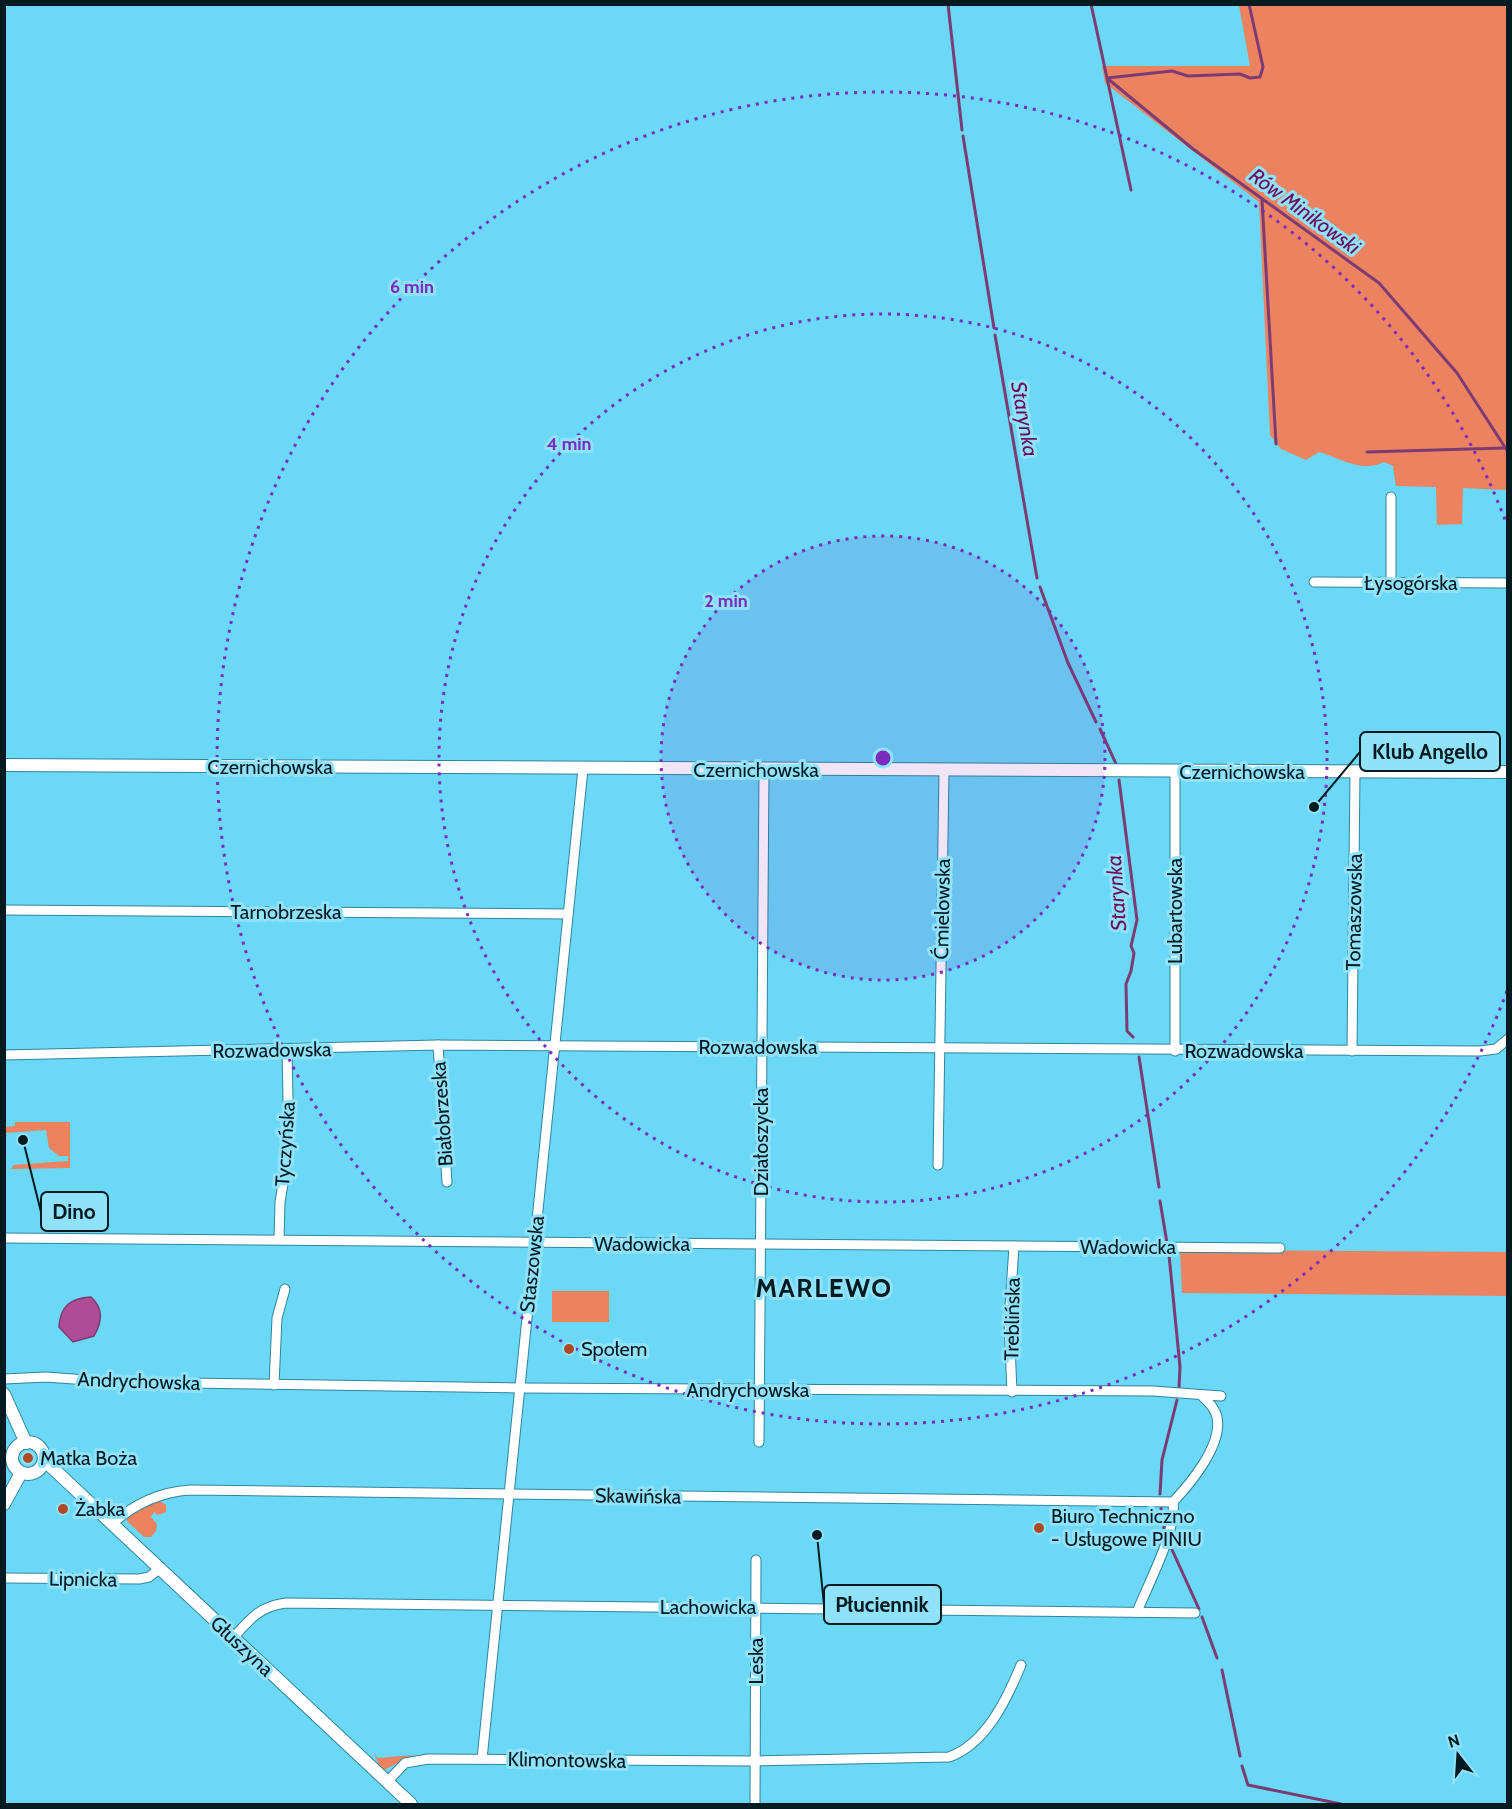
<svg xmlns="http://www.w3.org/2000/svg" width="1512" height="1809" font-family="Cabin,sans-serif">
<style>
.green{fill:#ec8260}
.water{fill:#b04b96;stroke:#7c3c73;stroke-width:1.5}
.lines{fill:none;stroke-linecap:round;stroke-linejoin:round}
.stream{stroke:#7c3c73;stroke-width:3}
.minor-casing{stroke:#2f859c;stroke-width:11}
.tertiary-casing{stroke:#2f859c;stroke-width:14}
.minor{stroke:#fff;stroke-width:9}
.tertiary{stroke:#fff;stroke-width:12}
.ring{fill:none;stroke:#7b2cbf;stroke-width:3;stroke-dasharray:3 6}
.poi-dot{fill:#af4824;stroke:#90e2fa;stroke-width:2}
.labels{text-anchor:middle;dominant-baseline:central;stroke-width:6;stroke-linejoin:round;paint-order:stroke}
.street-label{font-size:20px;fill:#031a20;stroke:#90e2fa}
.poi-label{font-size:20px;fill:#031a20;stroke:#90e2fa;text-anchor:start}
.water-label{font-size:21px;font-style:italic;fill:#6d0a59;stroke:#90e2fa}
.district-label{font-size:26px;font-weight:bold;letter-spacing:1.5px;fill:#031a20;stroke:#90e2fa}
.centre{fill:#7b2cbf;stroke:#90e2fa;stroke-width:3}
.ring-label{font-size:18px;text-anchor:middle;font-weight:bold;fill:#7b2cbf;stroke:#90e2fa;stroke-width:6;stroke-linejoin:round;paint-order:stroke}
.leader{fill:none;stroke:#031a20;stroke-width:2}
.callout-dot{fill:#031a20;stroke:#90e2fa;stroke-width:2}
.callout{fill:#90e2fa;stroke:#031a20;stroke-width:2}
.callout-label{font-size:21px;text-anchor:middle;font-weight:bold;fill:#031a20}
</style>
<rect width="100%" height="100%" fill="#6ad8f6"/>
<g class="green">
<path d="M1239 5H1507V490L1463 488 1462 524 1437 525 1436 487 1396 486 1393 466 1384 462C1362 473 1342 459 1319 452L1306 460 1281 449 1270 435 1259 202 1105 83 1102 66H1250Z"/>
<polygon points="15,1122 70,1122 70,1168 11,1169 14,1165 68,1161 68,1156 59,1156 49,1148 46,1130 5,1133 5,1127 15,1126"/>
<polygon points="1180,1250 1507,1252 1507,1296 1182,1293"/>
<rect x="552" y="1291" width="57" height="31"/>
<polygon points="157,1499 166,1505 166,1512 158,1515 154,1512 151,1517 157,1524 156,1531 151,1537 144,1537 127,1521 127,1515"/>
<polygon points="374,1754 378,1758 413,1755 384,1770 381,1769"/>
</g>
<path class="water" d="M91 1297C104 1309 102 1322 94 1336L73 1342 59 1327C60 1306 71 1298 91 1297Z"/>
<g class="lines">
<g class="stream">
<polyline points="948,4 962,130"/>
<polyline points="1091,4 1107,78 1193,149 1379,283 1457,373 1508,452"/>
<polyline points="963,136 994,328"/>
<polyline points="1131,190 1107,78 1172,71 1188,76 1240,74 1250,78 1260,77 1263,67 1249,4"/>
<polyline points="1262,200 1276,444"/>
<polyline points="995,335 1037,578"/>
<polyline points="1367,452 1504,448"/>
<polyline points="1040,587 1068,663 1096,722"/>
<polyline points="1100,729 1117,766"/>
<polyline points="1119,780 1137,920 1131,946 1134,953 1131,971 1126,984 1127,1031 1133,1037"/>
<polyline points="1139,1057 1159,1187"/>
<polyline points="1160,1201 1167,1243"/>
<polyline points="1169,1255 1180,1367 1179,1388"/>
<polyline points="1160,1494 1162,1460 1177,1400"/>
<polyline points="1161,1508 1164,1528"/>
<polyline points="1169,1543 1199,1609"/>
<polyline points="1202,1617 1217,1658"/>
<polyline points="1222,1670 1240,1756"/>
<polyline points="1242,1766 1248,1785 1341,1804"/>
</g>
<defs>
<g id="minor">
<polyline points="1391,497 1391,582"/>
<polyline points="1314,582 1508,583"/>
<polyline points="4,910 568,914"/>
<polyline points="438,1045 447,1182"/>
<polyline points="1175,1051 1175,771"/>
<polyline points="1352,1051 1355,772"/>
<polyline points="4,1055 438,1045 1480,1051 1496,1049 1508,1039"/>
<polyline points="938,1165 944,771"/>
<path d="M4 1238C430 1238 855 1245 1280 1248"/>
<polyline points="279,1238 280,1202 289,1148 287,1050"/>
<polyline points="4,1379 46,1377 115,1382 519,1388 1153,1391 1221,1396"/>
<polyline points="274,1385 277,1318 285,1289"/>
<polyline points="1012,1392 1009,1322 1014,1246"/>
<polyline points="759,1442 764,770"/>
<path d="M1173 1502C1190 1484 1223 1445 1217 1417 1215 1408 1208 1401 1201 1395"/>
<path d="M112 1524C134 1504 160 1492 190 1490L1173 1502"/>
<polyline points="4,1578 139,1579 149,1577 159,1569"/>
<path d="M1137 1612C1148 1584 1177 1531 1173 1502"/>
<path d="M233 1638C250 1619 260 1606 286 1603L1195 1613"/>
<polyline points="482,1759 583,769"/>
<path d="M387 1782 405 1763 428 1759 755 1761 949 1757C986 1744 1007 1699 1021 1665"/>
<polyline points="755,1804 756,1560"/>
</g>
<g id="tertiary">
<polyline points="4,765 1508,772"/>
<polyline points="4,1394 26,1443"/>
<circle cx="28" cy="1458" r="16"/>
<polyline points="44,1460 411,1804"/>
<polyline points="4,1504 21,1473"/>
</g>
</defs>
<use href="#minor" class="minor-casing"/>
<use href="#tertiary" class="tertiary-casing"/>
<use href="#minor" class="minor"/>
<use href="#tertiary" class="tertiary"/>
</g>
<circle cx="883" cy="758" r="222" fill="#7b2cbf" fill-opacity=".12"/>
<g class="ring">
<circle cx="883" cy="758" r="222"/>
<circle cx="883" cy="758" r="444"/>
<path d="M1507 991A666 666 0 1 1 1507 525"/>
</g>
<g class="poi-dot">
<circle cx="569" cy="1349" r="6"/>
<circle cx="28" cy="1458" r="6"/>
<circle cx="63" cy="1509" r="6"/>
<circle cx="1039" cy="1528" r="6"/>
</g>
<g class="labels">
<g class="street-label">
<text x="1411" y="583">Łysogórska</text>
<text x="270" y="767">Czernichowska</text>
<text x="756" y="770">Czernichowska</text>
<text x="1242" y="772">Czernichowska</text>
<text transform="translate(942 909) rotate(-89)">Ćmielowska</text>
<text transform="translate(1175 911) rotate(-90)">Lubartowska</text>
<text x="286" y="912">Tarnobrzeska</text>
<text transform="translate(1354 912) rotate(-89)">Tomaszowska</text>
<text x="758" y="1047">Rozwadowska</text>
<text transform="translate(272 1050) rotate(-1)">Rozwadowska</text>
<text x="1244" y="1051">Rozwadowska</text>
<text transform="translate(442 1114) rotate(-94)">Białobrzeska</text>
<text transform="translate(761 1142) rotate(-90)">Działoszycka</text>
<text transform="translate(285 1144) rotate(-86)">Tyczyńska</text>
<text x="642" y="1244">Wadowicka</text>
<text x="1128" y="1247">Wadowicka</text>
<text transform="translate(532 1264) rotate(-84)">Staszowska</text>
<text transform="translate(1012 1319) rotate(-89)">Treblińska</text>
<text transform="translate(139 1381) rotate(2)">Andrychowska</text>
<text x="748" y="1390">Andrychowska</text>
<text transform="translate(638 1496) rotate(1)">Skawińska</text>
<text transform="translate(83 1579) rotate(1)">Lipnicka</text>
<text x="708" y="1607">Lachowicka</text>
<text transform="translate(242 1646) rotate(43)">Głuszyna</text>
<text transform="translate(756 1661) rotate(-90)">Leska</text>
<text transform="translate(567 1760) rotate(1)">Klimontowska</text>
</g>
<g class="poi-label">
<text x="581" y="1349">Społem</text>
<text x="40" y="1458">Matka Boża</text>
<text x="75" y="1509">Żabka</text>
<text x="1051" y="1516">Biuro Techniczno<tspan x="1051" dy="23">- Usługowe PINIU</tspan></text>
</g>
<g class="water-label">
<text transform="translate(1305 211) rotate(36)">Rów Minikowski</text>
<text transform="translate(1025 419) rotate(80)">Starynka</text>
<text transform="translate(1116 893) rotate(-94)">Starynka</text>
</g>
<g class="district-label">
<text x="824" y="1288">MARLEWO</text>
</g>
</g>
<circle cx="883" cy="758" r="9" class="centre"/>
<g class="ring-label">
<text x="412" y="293">6 min</text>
<text x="569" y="450">4 min</text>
<text x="726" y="607">2 min</text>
</g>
<path class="leader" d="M1314 807L1360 752M23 1140L41 1212M817 1535L824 1605"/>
<g class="callout-dot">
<circle cx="1314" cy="807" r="6"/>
<circle cx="23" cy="1140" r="6"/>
<circle cx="817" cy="1535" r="6"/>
</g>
<g class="callout">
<rect x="1360" y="732" width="140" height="39" rx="6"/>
<rect x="41" y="1192" width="67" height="39" rx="6"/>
<rect x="824" y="1585" width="117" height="39" rx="6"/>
</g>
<g class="callout-label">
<text x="1430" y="759">Klub Angello</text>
<text x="74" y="1219">Dino</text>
<text x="882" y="1612">Płuciennik</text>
</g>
<rect width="1512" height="1809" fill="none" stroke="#031a20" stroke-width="12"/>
<g transform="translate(1458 1755) rotate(343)" stroke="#90e2fa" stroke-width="4.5" paint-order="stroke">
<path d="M0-4.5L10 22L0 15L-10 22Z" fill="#031a20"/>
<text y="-9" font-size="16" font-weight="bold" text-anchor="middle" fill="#031a20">N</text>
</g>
</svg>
